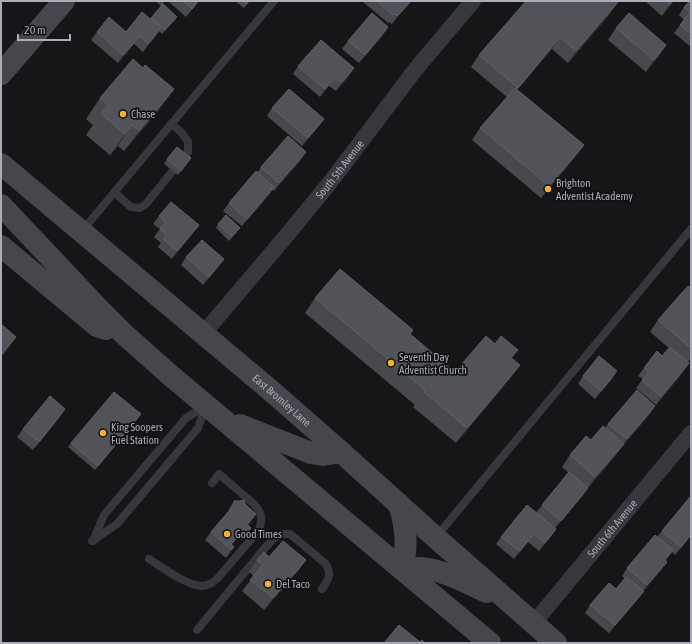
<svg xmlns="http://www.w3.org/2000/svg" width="692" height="644" font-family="'Asap Condensed',sans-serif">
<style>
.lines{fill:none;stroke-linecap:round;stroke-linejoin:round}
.lane{stroke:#37383d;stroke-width:8}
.street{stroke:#37383d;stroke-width:16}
.secondary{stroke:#45474d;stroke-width:22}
.wall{fill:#47494d}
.shaded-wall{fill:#2f3033}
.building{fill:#525359;stroke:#5f6168}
.poi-dot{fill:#f2b134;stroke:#111113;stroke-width:1.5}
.labels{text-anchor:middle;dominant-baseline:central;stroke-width:3.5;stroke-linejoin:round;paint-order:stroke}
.poi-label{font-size:11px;fill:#a8adb8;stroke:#111113;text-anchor:start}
.street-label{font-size:11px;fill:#a8adb8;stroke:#111113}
</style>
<rect width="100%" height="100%" fill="#161618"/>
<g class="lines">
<g class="lane">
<polyline points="114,192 131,207 140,208 146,204 188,152 188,142 182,133 171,124"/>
<polyline points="82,231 274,1"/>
<polyline points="436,537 691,229"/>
<polyline points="92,541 117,524 198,428 206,406"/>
<polyline points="93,541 104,515 186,418 206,406"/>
<path d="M149 559C162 567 187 586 202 586 208 586 212 583 217 579L259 530C263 518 262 513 254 504L219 474 212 483"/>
<path d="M197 630 264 549 274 538 282 534H290L326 564C332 576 329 578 322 589"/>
</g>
<g class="street">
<path id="s1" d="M203 334 287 235 332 180 415 70 473 1"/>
<path id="s2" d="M533 624 691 433"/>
</g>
<g class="secondary">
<polyline points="1,74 64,1"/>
<path id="s3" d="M1 164 269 389 341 452 435 537 556 643"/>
<polyline points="1,205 98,308 125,335 170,375 490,643"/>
<polyline points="1,246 97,326 106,329"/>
<polyline points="240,425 311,453 323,455 341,452"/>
<path d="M399 504C406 527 408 546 402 569 432 563 460 580 487 592"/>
</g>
</g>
<g class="wall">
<polygon points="155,1 165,1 161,6"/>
<polygon points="168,1 199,1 186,17"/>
<polygon points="235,1 250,1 244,8"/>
<polygon points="362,1 411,1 392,24 389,22 388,23"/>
<polygon points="645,1 674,1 662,16"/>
<polygon points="691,1 691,47 674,33 684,20 679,15 684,7"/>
<polygon points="163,4 177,17 162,34 159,31 143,52 134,44 118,63 91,40 97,32 126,32 150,19"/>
<polygon points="610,14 568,63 552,49 517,90 584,145 575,157 541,198 472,140 480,128 507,97 471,67 479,55"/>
<polygon points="388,27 383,35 359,63 342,49 348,41"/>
<polygon points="616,28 666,45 658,57 646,72 608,40"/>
<polygon points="298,66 349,76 336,91 329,86 320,97 293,74"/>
<polygon points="143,68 174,89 159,110 124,151 118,146 110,155 86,135 93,125 86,119 100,98"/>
<polygon points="272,108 324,119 318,127 302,146 267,116"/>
<polygon points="167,159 188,162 178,175 164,164"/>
<polygon points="301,160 274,191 272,190 269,195 242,226 223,211 229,203 258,172 261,167"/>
<polygon points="159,216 199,225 193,233 172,259 158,247 161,243 154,237 160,229 153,224"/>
<polygon points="218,224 237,232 229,241 216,228"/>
<polygon points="186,257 224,259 218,267 203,285 181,265"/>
<polygon points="691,288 691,358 688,362 684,371 656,405 636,388 643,379 638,376 644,368 662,356 669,348 650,332 658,320"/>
<polygon points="315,298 410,334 455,372 512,358 520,365 509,380 456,443 413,407 415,405 305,313"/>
<polygon points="583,376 612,379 595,399 578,384"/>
<polygon points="650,414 621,447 616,455 588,488 582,496 555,528 556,529 550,537 539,551 528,542 514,559 496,544 501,537 536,513 542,505 569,473 562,467 570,455 591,440 605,428 608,424"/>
<polygon points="60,417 33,450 17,437 23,429"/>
<polygon points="138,418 95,470 68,447 71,443"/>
<polygon points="691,497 691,536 675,555 672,552 665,560 661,570 643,591 638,599 609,633 585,613 590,605 616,589 625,579 622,576 627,568 657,537 662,531"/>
<polygon points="234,501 245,504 251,522 248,525 251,528 242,540 238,537 232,544 234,547 226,558 205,540 211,532 229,511 229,509"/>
<polygon points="269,557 306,560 298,571 264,610 242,591 254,576 249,572 257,560"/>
</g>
<g class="shaded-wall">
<polygon points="198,1 199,1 186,17"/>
<polygon points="411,1 408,5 392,24 397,16"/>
<polygon points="673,1 674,1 662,16 670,4"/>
<polygon points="618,2 610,14 568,63 576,51"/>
<polygon points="388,27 383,35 359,63 365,55"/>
<polygon points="161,28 156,36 143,52 148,44"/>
<polygon points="140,36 134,44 118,63 123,55"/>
<polygon points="560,37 552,49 509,99 518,88"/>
<polygon points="666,45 658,57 646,72 654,60"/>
<polygon points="354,68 349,76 336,91 341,83"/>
<polygon points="335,78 329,86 320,97 325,89"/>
<polygon points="174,89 159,110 124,151 139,131"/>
<polygon points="324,119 318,127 302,146 308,138"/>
<polygon points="132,125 118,146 110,155 125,134"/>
<polygon points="584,145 575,157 541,198 549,186"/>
<polygon points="306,152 301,160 274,191 279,183"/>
<polygon points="274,187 269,195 242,226 247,219"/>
<polygon points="199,225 193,233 172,259 177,251"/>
<polygon points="224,259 218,267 203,285 209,277"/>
<polygon points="16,337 2,357 1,358 1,355"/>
<polygon points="689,363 684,371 656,405 661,397"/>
<polygon points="520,365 509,380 456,443 467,428"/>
<polygon points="617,371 612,379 595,399 601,391"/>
<polygon points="655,406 650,414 622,447 627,439"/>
<polygon points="65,409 60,417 33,450 39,442"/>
<polygon points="141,414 138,418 95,470 98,466"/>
<polygon points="624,444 616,455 587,489 595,477"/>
<polygon points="588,488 582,496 555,529 561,521"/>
<polygon points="256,514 251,522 244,529 247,524"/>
<polygon points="244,529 238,537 229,548 231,544"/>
<polygon points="534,534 528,542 514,559 520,551"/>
<polygon points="691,534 691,536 675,555 681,547"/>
<polygon points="234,547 229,555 226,558 231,550"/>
<polygon points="306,560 298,571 264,610 273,598"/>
<polygon points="667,562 661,570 642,593 647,585"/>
<polygon points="644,591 638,599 609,633 615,625"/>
</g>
<g class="building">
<polygon points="183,1 198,1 192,9"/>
<polygon points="242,1 249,1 246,4"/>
<polygon points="377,1 411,1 397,16 395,14 393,15"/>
<polygon points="526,1 616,1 618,2 576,51 560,37 518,88 479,55"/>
<polygon points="667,1 673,1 670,4"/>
<polygon points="690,1 691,1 691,34 680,25 690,12 684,7"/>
<polygon points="163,4 177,17 165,30 151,18"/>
<polygon points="142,12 161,28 148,44 140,36 123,55 97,32 109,17 126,32"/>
<polygon points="372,13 388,27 365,55 348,41"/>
<polygon points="629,13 666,45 654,60 616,28"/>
<polygon points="321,40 354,68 341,83 335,78 325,89 298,66"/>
<polygon points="133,59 143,68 145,65 174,89 139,131 132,125 125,134 101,114 108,105 100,98"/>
<polygon points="515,88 584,145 549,186 480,128"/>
<polygon points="289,89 324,119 308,138 272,108"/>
<polygon points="288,136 306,152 279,183 261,167"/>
<polygon points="177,147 191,158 181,171 167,159"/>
<polygon points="256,171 274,187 247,219 229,203"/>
<polygon points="171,202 199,225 177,251 163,239 167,235 160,229 166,222 159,216"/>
<polygon points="226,215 240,228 232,236 218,224"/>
<polygon points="202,240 224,259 209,277 186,257"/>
<polygon points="340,269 413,330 410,334 455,372 486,336 495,344 501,336 518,350 511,358 520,365 467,428 424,392 425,390 315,298"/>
<polygon points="688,286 691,288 691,348 658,320"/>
<polygon points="1,324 16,337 1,355"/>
<polygon points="670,347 689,363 661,397 642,380 649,372 644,368 657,351 662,356"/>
<polygon points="599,356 617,371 601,391 583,376"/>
<polygon points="637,390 655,406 627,439 608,424"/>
<polygon points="114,392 141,414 98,466 71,443"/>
<polygon points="50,396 65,409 39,442 23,429"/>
<polygon points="603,426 624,444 595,477 570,455 586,436 591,440"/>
<polygon points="569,472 588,488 561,521 542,505"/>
<polygon points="690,497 691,497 691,534 681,547 662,531"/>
<polygon points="244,500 245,504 256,514 247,524 251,528 248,532 244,529 231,544 234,547 231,550 211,532 235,504 234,501 240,501"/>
<polygon points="527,505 556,529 545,543 534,534 520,551 501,537"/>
<polygon points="655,535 673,550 665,560 667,562 647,585 627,568"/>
<polygon points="283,541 306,560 273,598 250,580 263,565 257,560 264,552 269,557"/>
<polygon points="626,577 644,591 615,625 590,605 609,583 616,589"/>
<polygon points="399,625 420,642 422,640 425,643 384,643"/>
</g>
<g class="poi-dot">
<circle cx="123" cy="114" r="4"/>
<circle cx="548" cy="189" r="4"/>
<circle cx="391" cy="363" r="4"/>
<circle cx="103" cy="433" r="4"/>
<circle cx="227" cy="534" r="4"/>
<circle cx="268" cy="584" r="4"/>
</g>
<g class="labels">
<g class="poi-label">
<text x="131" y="114">Chase</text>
<text x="556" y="183">Brighton<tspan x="556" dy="13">Adventist Academy</tspan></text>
<text x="399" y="357">Seventh Day<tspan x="399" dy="13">Adventist Church</tspan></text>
<text x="111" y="427">King Soopers<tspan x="111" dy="13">Fuel Station</tspan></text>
<text x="235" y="534">Good Times</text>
<text x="276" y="584">Del Taco</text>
</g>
<g class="street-label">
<text stroke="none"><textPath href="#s1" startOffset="214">South 5th Avenue</textPath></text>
<text stroke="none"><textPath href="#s3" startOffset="367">East Bromley Lane</textPath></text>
<text stroke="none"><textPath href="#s2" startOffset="124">South 6th Avenue</textPath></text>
</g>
</g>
<rect width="692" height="644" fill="none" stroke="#a8adb8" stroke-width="4"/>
<path d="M18 34v6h52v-6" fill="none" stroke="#a8adb8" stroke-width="2"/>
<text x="24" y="34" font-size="12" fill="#a8adb8" stroke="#111113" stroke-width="3" paint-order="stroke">20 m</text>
</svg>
